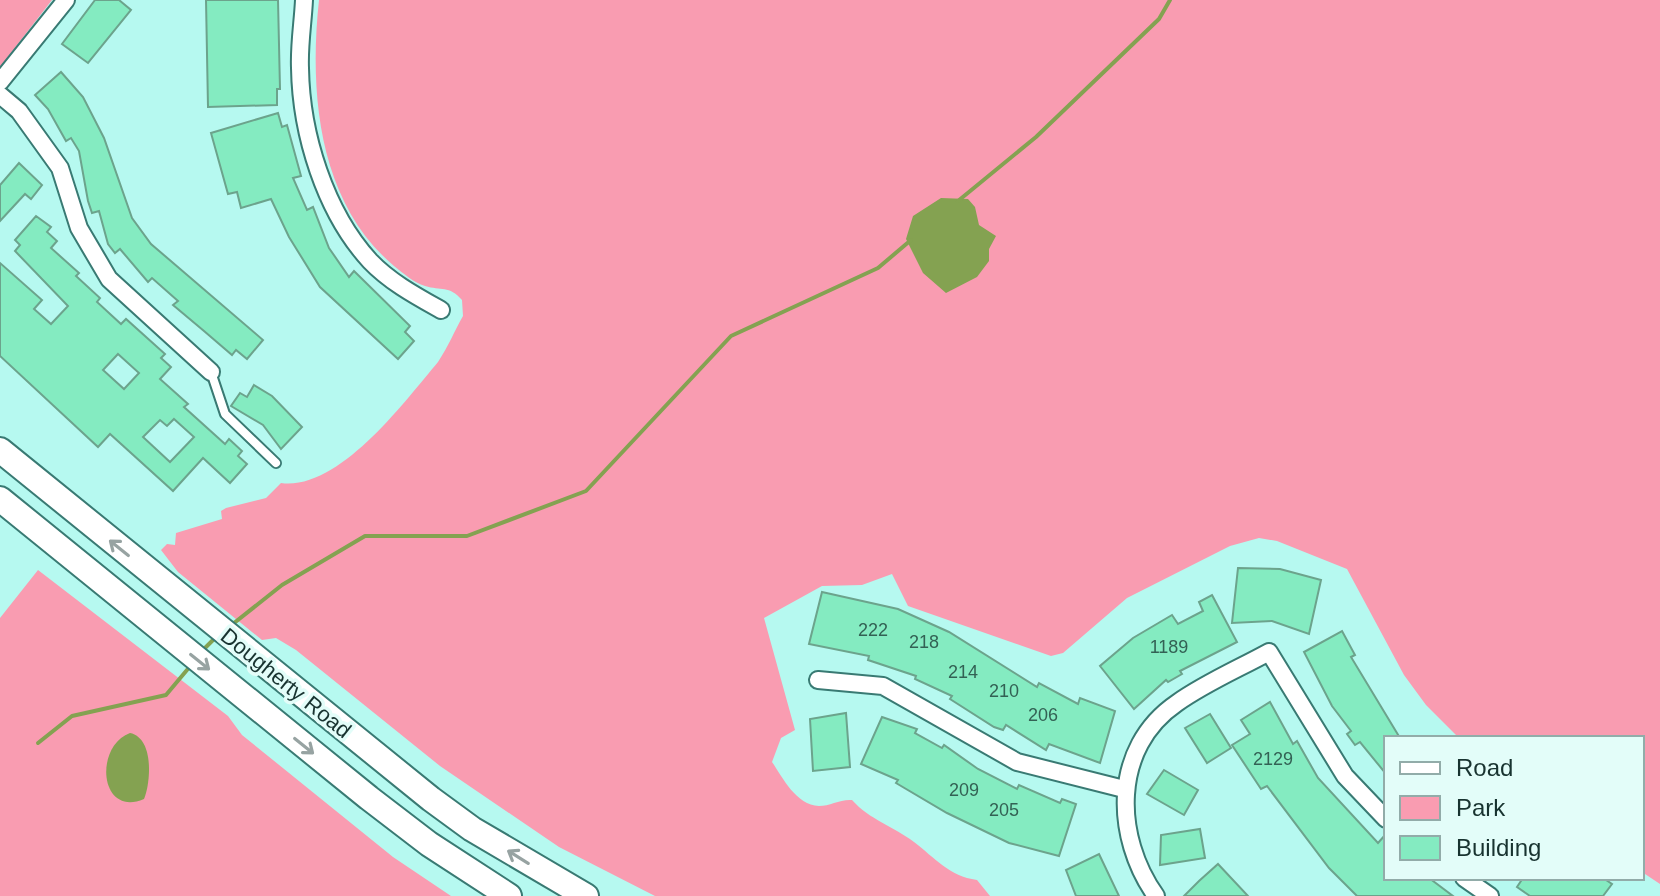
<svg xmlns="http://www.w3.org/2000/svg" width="1660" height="896" font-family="Helvetica,sans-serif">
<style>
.green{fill:#f99cb1}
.water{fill:#84a251}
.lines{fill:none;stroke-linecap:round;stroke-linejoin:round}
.stream{stroke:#84a251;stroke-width:4}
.building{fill:#84ebc1;stroke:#6ca38c;stroke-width:2;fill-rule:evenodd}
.service-casing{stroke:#397a73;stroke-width:12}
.minor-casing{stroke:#397a73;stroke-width:20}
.secondary-casing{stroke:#397a73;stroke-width:28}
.service{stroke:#fff;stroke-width:8}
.minor{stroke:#fff;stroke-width:16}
.secondary{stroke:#fff;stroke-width:24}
.oneway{stroke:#97a3a2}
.labels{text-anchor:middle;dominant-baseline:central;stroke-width:7;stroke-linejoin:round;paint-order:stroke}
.number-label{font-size:18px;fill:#336154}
.street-label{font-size:22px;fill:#183330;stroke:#e3fdf9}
</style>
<rect width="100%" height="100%" fill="#b6f9f0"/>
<g class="green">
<polygon points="0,0 52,0 0,67"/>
<path d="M319 0H1660V884L1642 872V738H1459L1426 705 1404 675 1347 569 1277 541 1259 538 1230 546 1127 598 1063 653 1051 656 908 606 892 574 862 585 822 586 764 618 795 730 781 738 772 762C783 778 796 805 819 806 830 806 840 799 852 800 870 820 893 826 914 842 935 858 949 876 977 880L990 896H655L559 847 440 766 296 650 276 638 262 640 178 572 161 550 167 544 175 545 176 533 222 519 221 511 226 508 266 498 281 483C339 491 405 401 438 362 449 345 454 332 463 316L462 300C449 285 441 291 425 286 414 283 403 273 394 266 318 202 309 92 319 0Z"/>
<polygon points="38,570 228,716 242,735 393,857 451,896 0,896 0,618"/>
</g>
<g class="water">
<polygon points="941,198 968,199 975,207 979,225 996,236 989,249 989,261 977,277 946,293 923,273 906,239 913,216"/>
<path d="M130 733C154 738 151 782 144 799 99 818 94 746 130 733Z"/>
</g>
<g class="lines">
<g class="stream">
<polyline points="958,201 1036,137 1159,19 1170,0"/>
<polyline points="229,627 282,585 365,536 467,536 586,491 731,336 878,268 911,240"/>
<polyline points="202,651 216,637"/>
<polyline points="38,743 72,716 166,695 192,664"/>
</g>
</g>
<g class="building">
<polygon points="95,0 119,0 131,10 88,63 62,44"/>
<polygon points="206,0 278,0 280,89 277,89 277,105 208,107"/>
<polygon points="61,72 83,97 104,138 132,218 151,244 263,340 247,359 236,350 232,355 204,331 173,305 178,301 152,278 148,282 120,249 115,253 108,244 99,211 92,213 88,201 79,151 71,138 66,141 48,109 35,95"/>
<polygon points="278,113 282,127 287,125 301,176 293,178 307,210 313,207 329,248 349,277 354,271 410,326 405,332 414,341 398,359 320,287 289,237 271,199 241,208 237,192 228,194 211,133"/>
<polygon points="19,163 42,185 31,199 25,194 0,221 0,185"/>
<path d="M36 216 51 227 47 232 57 241 51 248 79 273 76 276 100 298 97 302 121 324 126 319 165 354 161 358 171 367 160 379 188 404 184 407 225 444 229 439 242 451 238 456 247 464 230 483 203 458 173 491 110 434 98 447 0 356V263L42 300 34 309 51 324 68 306 15 251 20 245 15 240ZM118 354 139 373 124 389 103 370ZM174 419 194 437 170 462 143 437 160 420 167 426Z"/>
<polygon points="254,385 272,396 302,427 281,449 263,425 231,406 240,393 247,397"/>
<polygon points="1238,568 1280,569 1321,580 1309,634 1272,621 1232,623"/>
<polygon points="822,592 898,609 949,632 1037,687 1039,683 1078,704 1080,698 1115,711 1100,763 1049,744 1046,750 1006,725 1003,730 994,727 950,699 952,696 915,679 916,676 868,660 869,656 809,644"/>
<polygon points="1212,595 1237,642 1180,671 1182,674 1168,682 1166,680 1134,709 1100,666 1133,638 1172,615 1178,624 1203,611 1199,602"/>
<polygon points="1342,631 1355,655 1351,657 1400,738 1386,738 1386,774 1360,742 1355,745 1347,734 1351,731 1332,706 1304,652"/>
<polygon points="1270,702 1293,744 1297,741 1318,778 1378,843 1386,834 1386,878 1429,878 1453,896 1357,896 1329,868 1267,786 1261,789 1232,745 1250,734 1241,720"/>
<polygon points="846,713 850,767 813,771 810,719"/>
<polygon points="1210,714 1231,748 1207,763 1185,728"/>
<polygon points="882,717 917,729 915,733 942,748 944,745 978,769 1017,789 1019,785 1060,803 1062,799 1076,804 1059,856 1009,843 947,813 896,783 898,780 861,764"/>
<polygon points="1164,770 1198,790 1184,815 1147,794"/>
<polygon points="1200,829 1205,858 1160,865 1161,835"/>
<polygon points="1099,854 1119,896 1076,896 1066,870"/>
<polygon points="1218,864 1248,896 1184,896 1199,881"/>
<polygon points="1523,878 1603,878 1612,884 1603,896 1530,896 1517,887"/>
</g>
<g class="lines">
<defs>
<polyline id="service" points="211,372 225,414 276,463"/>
<g id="minor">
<path d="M304 0C303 22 299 45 300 68 301 134 325 212 370 261 390 282 416 296 441 310"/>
<polyline points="0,82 66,0"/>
<polyline points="0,95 19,111 60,168 79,228 109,279 211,372"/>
<polyline points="818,680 883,686 1017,762 1124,789"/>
<polyline points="1464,878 1490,896"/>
<path d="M1156 896C1114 837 1111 748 1177 703 1205 683 1238 669 1269 652L1345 776 1386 819"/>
</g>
<g id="secondary">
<polyline points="0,450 431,799 472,829 586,896"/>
<polyline points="0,499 369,798 429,844 509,896"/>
</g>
</defs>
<use href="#service" class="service-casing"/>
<use href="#minor" class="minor-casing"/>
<use href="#secondary" class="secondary-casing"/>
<use href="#service" class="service"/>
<use href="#minor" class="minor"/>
<use href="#secondary" class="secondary"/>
</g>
<defs><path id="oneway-shaft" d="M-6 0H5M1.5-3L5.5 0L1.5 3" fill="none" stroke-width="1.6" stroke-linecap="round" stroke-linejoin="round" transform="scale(2)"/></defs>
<g class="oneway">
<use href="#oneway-shaft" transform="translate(119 548) rotate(-141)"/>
<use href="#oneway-shaft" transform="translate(200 662) rotate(39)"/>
<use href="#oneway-shaft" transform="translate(304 746) rotate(39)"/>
<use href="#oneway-shaft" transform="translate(518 857) rotate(-148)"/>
</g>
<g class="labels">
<g class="number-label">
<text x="873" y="630">222</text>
<text x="924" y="642">218</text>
<text x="1169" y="647">1189</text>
<text x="963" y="672">214</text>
<text x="1004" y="691">210</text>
<text x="1043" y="715">206</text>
<text x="1273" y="759">2129</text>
<text x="964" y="790">209</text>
<text x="1004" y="810">205</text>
</g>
<g class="street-label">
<text transform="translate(286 683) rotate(39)">Dougherty Road</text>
</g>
</g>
<rect x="1384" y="736" width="260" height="144" fill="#e3fdf9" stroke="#92aca9" stroke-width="2"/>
<rect x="1400" y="762" width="40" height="12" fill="#ffffff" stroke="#92aca9" stroke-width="2"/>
<text x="1456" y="776" font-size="24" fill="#183330">Road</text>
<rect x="1400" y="796" width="40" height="24" fill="#f99cb1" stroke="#92aca9" stroke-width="2"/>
<text x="1456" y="816" font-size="24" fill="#183330">Park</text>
<rect x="1400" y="836" width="40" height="24" fill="#84ebc1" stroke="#92aca9" stroke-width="2"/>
<text x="1456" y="856" font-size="24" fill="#183330">Building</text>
</svg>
